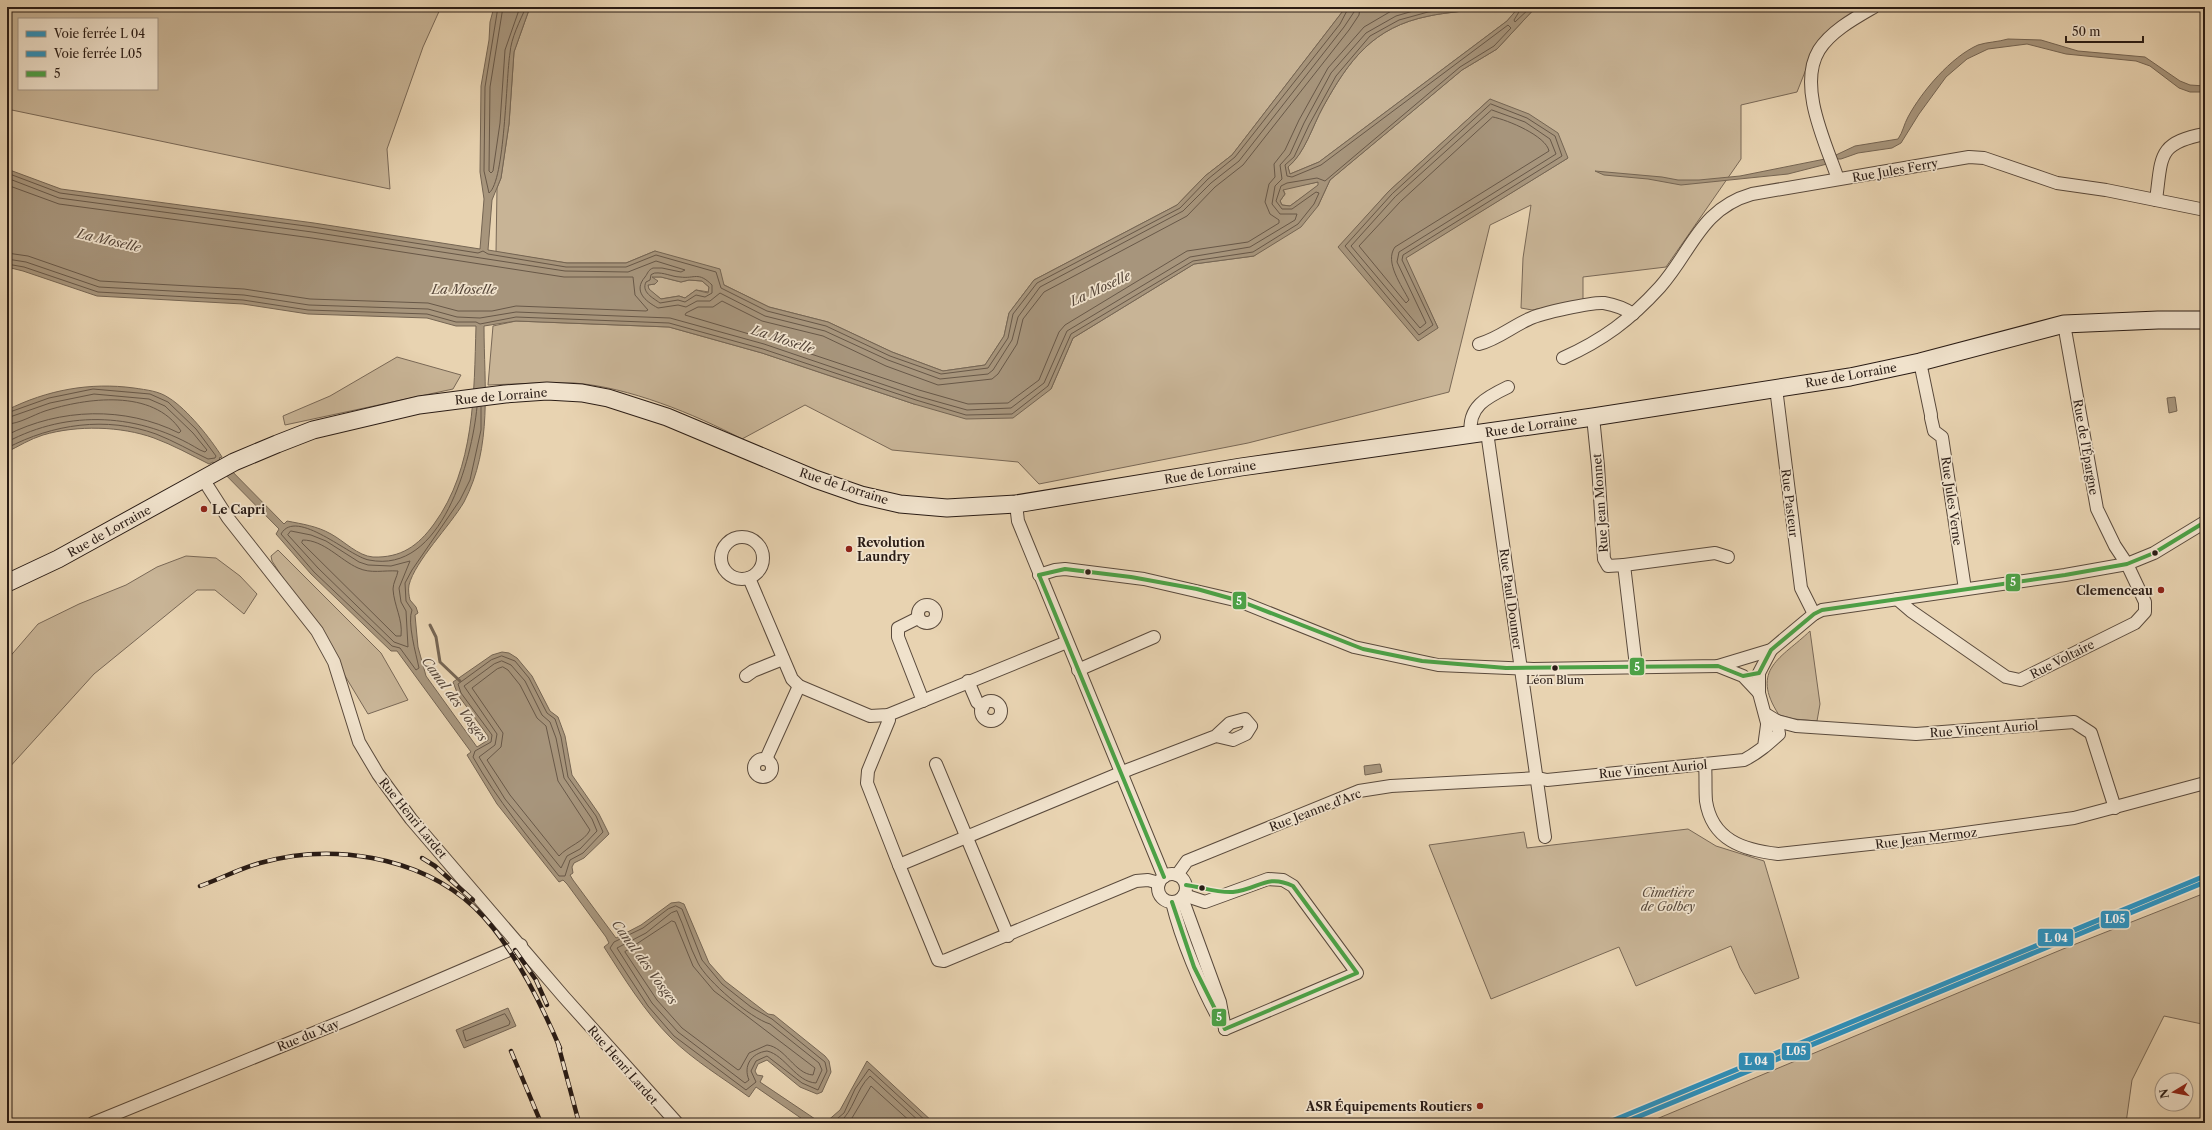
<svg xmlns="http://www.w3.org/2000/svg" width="2212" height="1130" font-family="'Libre Caslon Text',serif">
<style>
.green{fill:#c8b496;stroke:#796856;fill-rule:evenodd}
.water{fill:#a7957c;stroke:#756553;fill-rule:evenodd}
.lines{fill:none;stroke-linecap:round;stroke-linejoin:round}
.shore{stroke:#685848;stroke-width:1}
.stream{stroke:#756553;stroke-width:3}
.minor-casing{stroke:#5a4a3c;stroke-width:14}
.secondary-casing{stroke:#2a1c15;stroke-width:19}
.minor{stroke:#f0e2cc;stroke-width:12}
.secondary{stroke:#f0e2cc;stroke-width:17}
.rail-casing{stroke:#2a1c15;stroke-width:4.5}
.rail{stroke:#f0e2cc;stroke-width:3;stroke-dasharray:9;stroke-linecap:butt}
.bus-1-casing{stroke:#f0e2cc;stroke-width:7}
.bus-1{stroke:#4ca146;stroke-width:4}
.rail-1-casing{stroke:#f0e2cc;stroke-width:8}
.rail-2-casing{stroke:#f0e2cc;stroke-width:8}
.rail-1{stroke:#2d93c0;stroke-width:5}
.rail-2{stroke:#2d93c0;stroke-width:5}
.poi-dot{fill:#8f2418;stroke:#f0e2cc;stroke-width:1.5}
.bus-dot{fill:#2a1c15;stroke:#f0e2cc;stroke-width:1.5}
.labels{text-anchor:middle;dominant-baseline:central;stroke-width:3.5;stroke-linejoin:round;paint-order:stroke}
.bus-label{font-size:11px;fill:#2a1c15;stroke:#f0e2cc}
.street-label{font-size:12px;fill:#2a1c15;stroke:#f0e2cc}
.poi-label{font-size:12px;font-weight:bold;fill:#2a1c15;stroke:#f0e2cc;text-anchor:start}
.park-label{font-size:12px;font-style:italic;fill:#594a3c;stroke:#f0e2cc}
.water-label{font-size:13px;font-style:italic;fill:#564639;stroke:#f0e2cc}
.line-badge{stroke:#f0e2cc;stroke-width:1.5}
.badge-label{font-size:11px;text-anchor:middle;font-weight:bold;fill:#fff}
</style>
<rect width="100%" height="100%" fill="#e8d3b1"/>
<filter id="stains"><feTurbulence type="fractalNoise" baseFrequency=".005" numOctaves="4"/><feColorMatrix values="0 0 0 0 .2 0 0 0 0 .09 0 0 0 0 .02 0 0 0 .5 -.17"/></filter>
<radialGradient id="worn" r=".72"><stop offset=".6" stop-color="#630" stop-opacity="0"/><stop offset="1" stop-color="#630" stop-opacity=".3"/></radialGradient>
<g class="green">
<path d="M7 7H441L423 47 387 149 390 189 7 109ZM19 19H157V89H19Z"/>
<polygon points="530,7 1346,7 1232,155 1205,176 1177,205 1034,280 1009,313 1004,336 985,365 943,371 892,352 828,322 769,307 655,251 626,263 567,263 496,252 497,188 501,178 509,124 514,52"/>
<path d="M1483 7H1519L1507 21 1319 162 1290 174 1288 167C1305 153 1312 127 1323 107 1349 60 1373 27 1429 16 1447 12 1465 12 1483 7Z"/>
<path d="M1536 7H1863L1816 44 1797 92 1741 105V159L1666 267 1583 277V301L1532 310 1521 308 1523 258 1531 205 1490 225 1449 392 1248 443 1039 484 1018 462 892 450 805 405 742 439C694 414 629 387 574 383 546 382 517 384 488 385L493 326 516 321 669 327 762 353 914 404 1051 389 1073 338 1194 264 1254 256 1318 206 1330 180 1462 70 1497 49ZM1490 99 1568 158 1405 258 1438 328 1339 247 1389 191Z"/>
<polygon points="1318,182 1319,185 1290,206 1282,205 1280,201 1285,194 1283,189"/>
<polygon points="652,277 661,277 681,282 689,280 702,281 709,287 709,292 696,290 685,298 679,296 661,299 649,290 648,285 655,284"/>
<polygon points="397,357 461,375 453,389 285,425 283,416 330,396"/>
<polygon points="278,550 381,653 408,700 368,714 330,651 272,561 271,556"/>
<polygon points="186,556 216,558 240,576 257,594 244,614 215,590 197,590 94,674 7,770 7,660 38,624 79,604 126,585 157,567"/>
<path d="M1810 631 1820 704 1817 721 1794 719 1779 715C1749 669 1782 658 1810 631Z"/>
<polygon points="1688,829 1716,846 1764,861 1799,978 1755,994 1740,968 1731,946 1636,986 1619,947 1491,999 1429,845 1524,832 1527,848"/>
<polygon points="2205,893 2205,1021 2202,1024 2164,1016 2132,1080 2126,1123 1647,1123 2063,949"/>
</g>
<g class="water">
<path d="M494 7H530L514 52 509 124 501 178 492 200 488 250 567 263H626L655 251 720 269 724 285 769 307 828 322 892 352 943 371 985 365 1004 336 1009 313 1034 280 1177 205 1205 176 1232 155 1346 7H1483C1465 12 1447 12 1429 16 1373 27 1349 60 1323 107 1312 127 1305 153 1288 167L1290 174 1319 162 1507 21 1519 7H1536L1497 49 1462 70 1330 180 1318 206 1301 227 1254 256 1194 264 1073 338 1051 389 1013 418 966 419 914 404 762 353 669 327 516 321 484 326C484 385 493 447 464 502 450 526 415 561 409 585 408 590 409 596 410 600L416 607 418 613 415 615 418 647 426 676 477 747 488 740V736L458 695 453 682 492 655 502 652 509 653 517 658 532 676 550 711 558 717 565 736 572 775 599 814 609 834 584 858 574 863 572 867 573 873 570 875 573 880 616 938 641 925 671 903 679 902 684 904 709 963 725 981 768 1014 774 1015 825 1056 829 1061 831 1072 822 1092 817 1094 800 1087 767 1060 758 1064 755 1071 757 1075 763 1076 760 1082 821 1123H808L756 1087 749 1097C723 1078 693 1060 671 1038 644 1011 624 978 604 947L609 943 606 937 567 884 563 880 559 882 497 804 467 755 471 752 397 651H391L311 574 276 534 279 529 213 462 209 464C191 455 173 445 154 438 121 426 77 425 43 435 30 439 19 446 7 452V410C47 390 90 382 134 388 147 390 159 391 169 398 187 409 211 439 222 457L219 458 284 524 287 521C302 524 317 526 331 534 344 541 358 556 373 557 401 558 418 546 434 524 475 468 474 393 476 326H456L427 318 308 314 243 304 97 296 23 271 7 267V169L61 189 314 223 480 249 484 199 480 172 481 86 489 40 490 22ZM1318 182V185L1290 206 1282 205 1280 201 1285 194 1283 190ZM652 277H661L681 282 689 280 702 281 709 287 708 293 696 290 685 298 679 296 661 299 649 289 648 285 655 284 658 281Z"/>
<path d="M2008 39 2041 40 2078 51 2145 57 2180 81 2190 85 2205 86V92H2190L2179 88 2150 66 2136 61 2066 54 2027 44 1988 49 1967 59 1946 77 1919 114 1901 143 1892 148 1858 153 1841 159H1837L1836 155 1855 146 1898 139C1903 132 1904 124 1908 117 1922 91 1951 57 1978 45 1987 42 1998 42 2008 39Z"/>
<polygon points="1490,99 1529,114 1558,133 1568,158 1406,258 1438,328 1418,341 1338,247 1389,191"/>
<polygon points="1825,159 1827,164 1788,174 1681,185 1648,179 1604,175 1595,171 1662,177 1678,180 1699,180 1740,176"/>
<polygon points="2175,397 2177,411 2169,413 2167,398"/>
<polygon points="1380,764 1382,772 1365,775 1364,766"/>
<polygon points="508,1008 516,1026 464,1048 456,1030"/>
<polygon points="867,1061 934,1123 825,1123 840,1110"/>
</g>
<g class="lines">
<g class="shore">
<path d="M498 7 485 87 484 171 489 193C505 181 506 77 510 53 511 38 520 21 526 7"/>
<polyline points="503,7 490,87 489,171 491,173 493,171 500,123 505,50 520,7"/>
<polyline points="1360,7 1359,15 1349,30 1243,165 1215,187 1187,216 1044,292 1023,319 1017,344 998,374 992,379 938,385 886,366 823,336 762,321 722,301 713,307 698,307 686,313 685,315 766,339 919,390 968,404 1008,403 1039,380 1059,332 1065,325 1187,251 1248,242 1279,223 1279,220 1270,214 1265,202 1269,184 1275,177 1274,164 1285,150 1299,120 1328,68 1364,27 1393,10 1404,7"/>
<polyline points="1522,7 1514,20 1515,22 1531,7"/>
<polygon points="1491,104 1527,118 1555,136 1562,156 1403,255 1402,260 1433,325 1419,335 1345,246 1392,194"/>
<polygon points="1492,110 1525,122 1550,139 1556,154 1399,252 1397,262 1426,323 1420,328 1351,246 1395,197"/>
<path d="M1493 117C1508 120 1546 136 1549 151L1395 247C1384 262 1402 286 1409 300L1406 303 1359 246 1400 202Z"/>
<polyline points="7,173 60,193 313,227 478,253 483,251 488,254 566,267 626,267 656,255 716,272 721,288 767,311 826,326 890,356 941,374 988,368 1008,338 1013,314 1037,283 1180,208 1208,179 1235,157 1340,24 1349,7"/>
<path d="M7 178 59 198 312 232 565 271 628 272 656 261 685 270 681 272 662 268H653C648 270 648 273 645 277 633 291 645 301 658 308L678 305 686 307 697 301H710L720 293 765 316 825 331 888 360 940 379 988 374 993 370 1012 340 1018 317 1040 287 1183 211 1211 183 1239 161 1344 27 1354 12V7"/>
<polyline points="7,185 59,204 312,238 564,277 633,277 635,295 648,310 646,311 516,306 492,311 458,311 428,303 310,299 244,289 100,281 28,256 7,253"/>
<polyline points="7,259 26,262 99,287 244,295 309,305 428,309 457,317 480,318 516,312 670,318 764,344 917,396 967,410 1011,408 1044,383 1067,331 1190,257 1250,247 1295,220 1297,214 1280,214 1272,204 1275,186 1282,179 1280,165 1290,154 1304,123 1331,73 1366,33 1396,16 1427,7"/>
<polyline points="7,264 24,267 98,292 243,300 308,310 427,314 456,322 476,322 480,324 516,317 669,323 763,349 916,400 966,415 1012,414 1048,386 1071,334 1193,261 1253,252 1298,224 1314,204 1319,193 1316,192 1292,209 1282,209 1276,201 1281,186 1287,183 1317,178 1325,181 1460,67 1494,46 1511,28 1508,25 1321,165 1292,177 1287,176 1285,165 1294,157 1309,125 1336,76 1370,36 1399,20 1428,12 1467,7"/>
<path d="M655 273C664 272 672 277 680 277 695 279 698 271 712 285V293L705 297 696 295 685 302 678 300 660 303C653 298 641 292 646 282L650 280 651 275Z"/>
<path d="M477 407C472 459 442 575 369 560 350 557 296 507 281 534L314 572 392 646 400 648 416 670 419 668C416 654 407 622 412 610L406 601 405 583 412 570 460 500 470 480 481 430V407"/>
<path d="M7 413 49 398 93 389 150 394 168 402 196 429 216 456 215 458 208 459C191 451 174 441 156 434 106 416 53 424 7 448"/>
<path d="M7 418 50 403 94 394 149 399 165 406 193 433 207 450 205 452 200 450C140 413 69 409 7 442"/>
<path d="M7 424C19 424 33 415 45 411 86 398 153 388 181 431L179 433C125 406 60 408 7 435"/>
<polygon points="291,531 311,535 326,541 359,562 368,565 391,566 410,561 399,588 401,602 406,611 408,647 394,642 318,568 288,535"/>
<path d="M303 540C324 540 340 560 358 568 371 574 384 570 398 571 397 577 393 583 393 589 394 606 403 619 401 636H396L302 543Z"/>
<path d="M502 656 515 661 529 678 547 713 555 719 561 737 568 777 596 816 603 832 583 853 570 860 565 876H559C529 838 497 800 473 757L475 751 491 742 492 735 461 693 458 684 491 660Z"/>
<polygon points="502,661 511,665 525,681 542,715 550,722 556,738 564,778 592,819 597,831 580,849 567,856 561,868 505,799 479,757 495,745 497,734 464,686 494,664"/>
<path d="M503 667 508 670 520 685 537 718 546 726 558 781 590 830C584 842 568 846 559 856L510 795 487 760 501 747 503 733 472 688 497 669Z"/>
<polygon points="676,906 682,909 702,960 722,984 751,1007 772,1019 825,1062 827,1071 818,1090 802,1083 767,1056 756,1061 751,1071 756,1082 746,1090 674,1036 648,1006 610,948 614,942 643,928 668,909"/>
<path d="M677 911C685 928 689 946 698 963 707 981 750 1018 770 1024L819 1063 822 1070 816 1083C796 1082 785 1055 767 1051 751 1053 743 1066 749 1080L745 1083 678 1032 652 1003 617 948 646 933 671 913Z"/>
<path d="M672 921 675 922 693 966 714 991 815 1068 813 1075C795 1074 785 1047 767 1045L749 1053 740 1069 738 1070 682 1028 657 1000 625 952Z"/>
<polygon points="505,1014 510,1022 509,1025 466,1041 463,1031"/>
<polyline points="832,1123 844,1113 855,1089 869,1069 928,1123"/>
<path d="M839 1123C854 1111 856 1089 870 1076L921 1123"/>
<polyline points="849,1123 871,1086 912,1123"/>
</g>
<polyline class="stream" points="430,625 436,637 440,662 460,681"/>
<defs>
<g id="minor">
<path d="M1838 179C1826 144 1797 86 1819 50 1831 31 1855 18 1874 7"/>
<path d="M2156 200C2162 156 2157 143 2205 134"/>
<path d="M1479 344C1498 339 1511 327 1529 319 1541 313 1592 302 1604 303 1615 305 1624 308 1633 314"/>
<path d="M1563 358C1603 340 1630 320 1660 287 1692 251 1700 209 1752 194L1969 157 1984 158 2057 183 2106 190 2205 210"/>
<polyline points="1920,362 1931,415"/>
<polyline points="1776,388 1801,588 1814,614"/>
<polyline points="1593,417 1598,466 1604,559 1608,566 1624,565 1636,666"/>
<polyline points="1931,418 1934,431 1942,437 1965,589"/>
<polyline points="1487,432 1545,837"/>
<path d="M1471 434C1467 407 1487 397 1508 387"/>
<polyline points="203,479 228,518 317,631 334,662 359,742 378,774 411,819 564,997 677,1123"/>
<polyline points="1016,504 1018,521 1164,877"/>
<circle cx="742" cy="558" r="21"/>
<polyline points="1624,565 1715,553 1728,557"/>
<polyline points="1039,575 1055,570 1065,569 1144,579 1239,601 1354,647 1438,665 1533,669 1718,666 1771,650 1814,614 1822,610 2065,575 2127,564 2154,553 2205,522"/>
<polyline points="749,578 792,679 799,686 870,716 888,715 1067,642"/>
<polyline points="1897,599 1911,611 2006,677 2020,680 2135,623 2145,612 2145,602 2127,564 2115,546 2097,509 2064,324"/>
<circle cx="927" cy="614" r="9"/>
<polyline points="918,618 898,628 898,637 923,701"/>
<polyline points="1718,666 1743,676 1759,693"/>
<polyline points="1078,670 1154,637"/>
<polyline points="746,676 753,671 783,659"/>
<polyline points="968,681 977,702 983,707"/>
<circle cx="991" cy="711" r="10"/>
<polyline points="888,715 889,720 868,771 867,783 899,865"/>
<polyline points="1767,715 1777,721 1796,726 1916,734 2074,722 2091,733 2115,808"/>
<polyline points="1767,723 1759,693 1759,673 1771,650"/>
<circle cx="763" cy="768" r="9"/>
<polyline points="766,759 799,686"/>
<polyline points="936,764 1008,936"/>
<path d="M1705 764C1706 776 1705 789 1706 801 1712 840 1743 850 1778 854L1943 836 2074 818 2205 783"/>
<circle cx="1172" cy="888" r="14"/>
<path d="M1177 875 1187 861 1359 791 1391 786 1538 778 1547 780 1744 760C1758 753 1768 744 1779 734L1777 721 1767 725 1764 747"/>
<polyline points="1159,883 1148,880 1136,881 944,961 938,960 899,865 1130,769 1216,736 1230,723 1245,719 1251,726 1246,734 1233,740 1216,736"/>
<polyline points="1184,895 1205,902 1268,879 1283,880 1293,886 1357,973 1225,1029"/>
<polyline points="1182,898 1220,1002 1225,1029"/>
<path d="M1172 902C1181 939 1201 987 1220 1021"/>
<polyline points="93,1123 353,1017 521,945"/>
</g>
<polyline id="secondary" points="7,583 58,559 234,462 277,444 313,430 419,405 505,394 547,391 582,393 608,398 667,417 815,479 861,495 900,504 947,508 1016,504 1241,467 1593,417 1850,377 1920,362 2064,324 2158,320 2205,320"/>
</defs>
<use href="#minor" class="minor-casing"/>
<use href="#secondary" class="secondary-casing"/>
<use href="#minor" class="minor"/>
<use href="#secondary" class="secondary"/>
<defs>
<g id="rail">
<polyline points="422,858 435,866 473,900"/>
<path d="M200 886C220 879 239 869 260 863 330 843 418 855 474 907 511 942 540 1001 560 1048"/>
<polyline points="515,950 536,980 547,1005"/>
<polyline points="558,1044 579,1123"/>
<polyline points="511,1051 541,1123"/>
</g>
</defs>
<use href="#rail" class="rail-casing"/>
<use href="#rail" class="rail"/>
<defs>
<g id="bus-1">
<polyline points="1039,575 1065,569 1131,577 1197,589 1240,601 1363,649 1422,661 1506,668 1718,666 1743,676 1759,673 1771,650 1814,614 1822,610 2065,575 2127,564 2154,553 2205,522"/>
<polyline points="1039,575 1164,877"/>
<path d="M1172 902 1194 967 1225 1029 1357 973 1293 886C1266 873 1258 890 1233 892 1217 893 1201 887 1186 885"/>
</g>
</defs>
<use href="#bus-1" class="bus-1-casing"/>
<use href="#bus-1" class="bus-1"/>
<defs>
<polyline id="rail-1" points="1607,1123 2205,876"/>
<polyline id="rail-2" points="1623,1123 2205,882"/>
</defs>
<use href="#rail-1" class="rail-1-casing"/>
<use href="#rail-2" class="rail-2-casing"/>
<use href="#rail-1" class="rail-1"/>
<use href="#rail-2" class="rail-2"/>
</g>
<g class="poi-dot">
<circle cx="204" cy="509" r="4"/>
<circle cx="849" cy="549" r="4"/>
<circle cx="2161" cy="590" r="4"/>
<circle cx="1480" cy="1106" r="4"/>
</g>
<g class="bus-dot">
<circle cx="2155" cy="553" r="3.5"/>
<circle cx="1088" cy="572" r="3.5"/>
<circle cx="1555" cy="668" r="3.5"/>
<circle cx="1202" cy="888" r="3.5"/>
</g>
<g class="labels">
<g class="bus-label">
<text x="1555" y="680">Léon Blum</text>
</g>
<g class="street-label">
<text transform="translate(1895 170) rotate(-10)">Rue Jules Ferry</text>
<text transform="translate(1851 375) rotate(-10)">Rue de Lorraine</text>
<text transform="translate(501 396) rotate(-5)">Rue de Lorraine</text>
<text transform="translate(1531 426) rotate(-8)">Rue de Lorraine</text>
<text transform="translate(2086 447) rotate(80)">Rue de l'Épargne</text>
<text transform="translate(1210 472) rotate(-9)">Rue de Lorraine</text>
<text transform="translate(844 486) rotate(18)">Rue de Lorraine</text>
<text transform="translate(1952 501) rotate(82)">Rue Jules Verne</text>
<text transform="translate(1600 503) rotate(-94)">Rue Jean Monnet</text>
<text transform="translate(1790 503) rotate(83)">Rue Pasteur</text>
<text transform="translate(109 531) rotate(-29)">Rue de Lorraine</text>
<text transform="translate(1511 599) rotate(82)">Rue Paul Doumer</text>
<text transform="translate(2062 659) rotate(-27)">Rue Voltaire</text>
<text transform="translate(1984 729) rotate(-4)">Rue Vincent Auriol</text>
<text transform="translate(1653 769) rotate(-5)">Rue Vincent Auriol</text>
<text transform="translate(1315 810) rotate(-21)">Rue Jeanne d'Arc</text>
<text transform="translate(413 818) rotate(51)">Rue Henri Lardet</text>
<text transform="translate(1926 838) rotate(-7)">Rue Jean Mermoz</text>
<text transform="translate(308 1035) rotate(-22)">Rue du Xay</text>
<text transform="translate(623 1065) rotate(49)">Rue Henri Lardet</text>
</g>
<g class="poi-label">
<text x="212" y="509">Le Capri</text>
<text x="857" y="542">Revolution<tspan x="857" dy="14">Laundry</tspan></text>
<text x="2153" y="590" text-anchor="end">Clemenceau</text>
<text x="1472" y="1106" text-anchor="end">ASR Équipements Routiers</text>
</g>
<g class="park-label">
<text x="1668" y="892">Cimetière<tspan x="1668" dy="14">de Golbey</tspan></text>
</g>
<g class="water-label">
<text transform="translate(109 240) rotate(13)">La Moselle</text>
<text transform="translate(1100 288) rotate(-25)">La Moselle</text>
<text x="464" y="289">La Moselle</text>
<text transform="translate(783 339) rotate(18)">La Moselle</text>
<text transform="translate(455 699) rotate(54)">Canal des Vosges</text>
<text transform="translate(645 962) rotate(54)">Canal des Vosges</text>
</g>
</g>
<g class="line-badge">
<rect x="2005" y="573" width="16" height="19" rx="4" fill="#4ca146"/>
<rect x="1232" y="591" width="15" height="19" rx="4" fill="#4ca146"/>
<rect x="1629" y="657" width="16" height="19" rx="4" fill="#4ca146"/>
<rect x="2100" y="910" width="30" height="19" rx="4" fill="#2d93c0"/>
<rect x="2037" y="928" width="37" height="19" rx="4" fill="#2d93c0"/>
<rect x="1211" y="1008" width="16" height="19" rx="4" fill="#4ca146"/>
<rect x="1781" y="1042" width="30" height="19" rx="4" fill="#2d93c0"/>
<rect x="1738" y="1052" width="37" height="19" rx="4" fill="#2d93c0"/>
</g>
<g class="badge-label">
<text x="2013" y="586">5</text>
<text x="1239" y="605">5</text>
<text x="1637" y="671">5</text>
<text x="2115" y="923">L05</text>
<text x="2056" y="942">L 04</text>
<text x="1219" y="1021">5</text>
<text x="1796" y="1055">L05</text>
<text x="1756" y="1065">L 04</text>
</g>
<rect width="2212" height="1130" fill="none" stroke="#e8d3b1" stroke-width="24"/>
<rect x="8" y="8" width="2196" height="1114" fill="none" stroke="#2a1c15" stroke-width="2"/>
<rect x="12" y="12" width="2188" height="1106" fill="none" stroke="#2a1c15"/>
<rect x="18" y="18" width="140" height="72" fill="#f0e2cc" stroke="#a19383"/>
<rect x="26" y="31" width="20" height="6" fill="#2d93c0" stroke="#a19383"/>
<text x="54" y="38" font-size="12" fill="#2a1c15">Voie ferrée L 04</text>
<rect x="26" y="51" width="20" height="6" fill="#2d93c0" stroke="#a19383"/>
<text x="54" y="58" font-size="12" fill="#2a1c15">Voie ferrée L05</text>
<rect x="26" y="71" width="20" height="6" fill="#4ca146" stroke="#a19383"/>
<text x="54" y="78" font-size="12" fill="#2a1c15">5</text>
<g transform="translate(2174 1092) rotate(260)"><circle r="19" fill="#f0e2cc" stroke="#a19383"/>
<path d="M0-3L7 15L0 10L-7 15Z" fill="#8f2418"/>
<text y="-6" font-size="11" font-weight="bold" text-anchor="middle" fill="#2a1c15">N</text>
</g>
<path d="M2066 36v6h77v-6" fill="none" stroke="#2a1c15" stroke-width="2"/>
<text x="2072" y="36" font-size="12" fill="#2a1c15" stroke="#f0e2cc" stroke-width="3" paint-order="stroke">50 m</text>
<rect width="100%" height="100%" filter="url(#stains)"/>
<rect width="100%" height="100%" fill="url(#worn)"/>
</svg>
